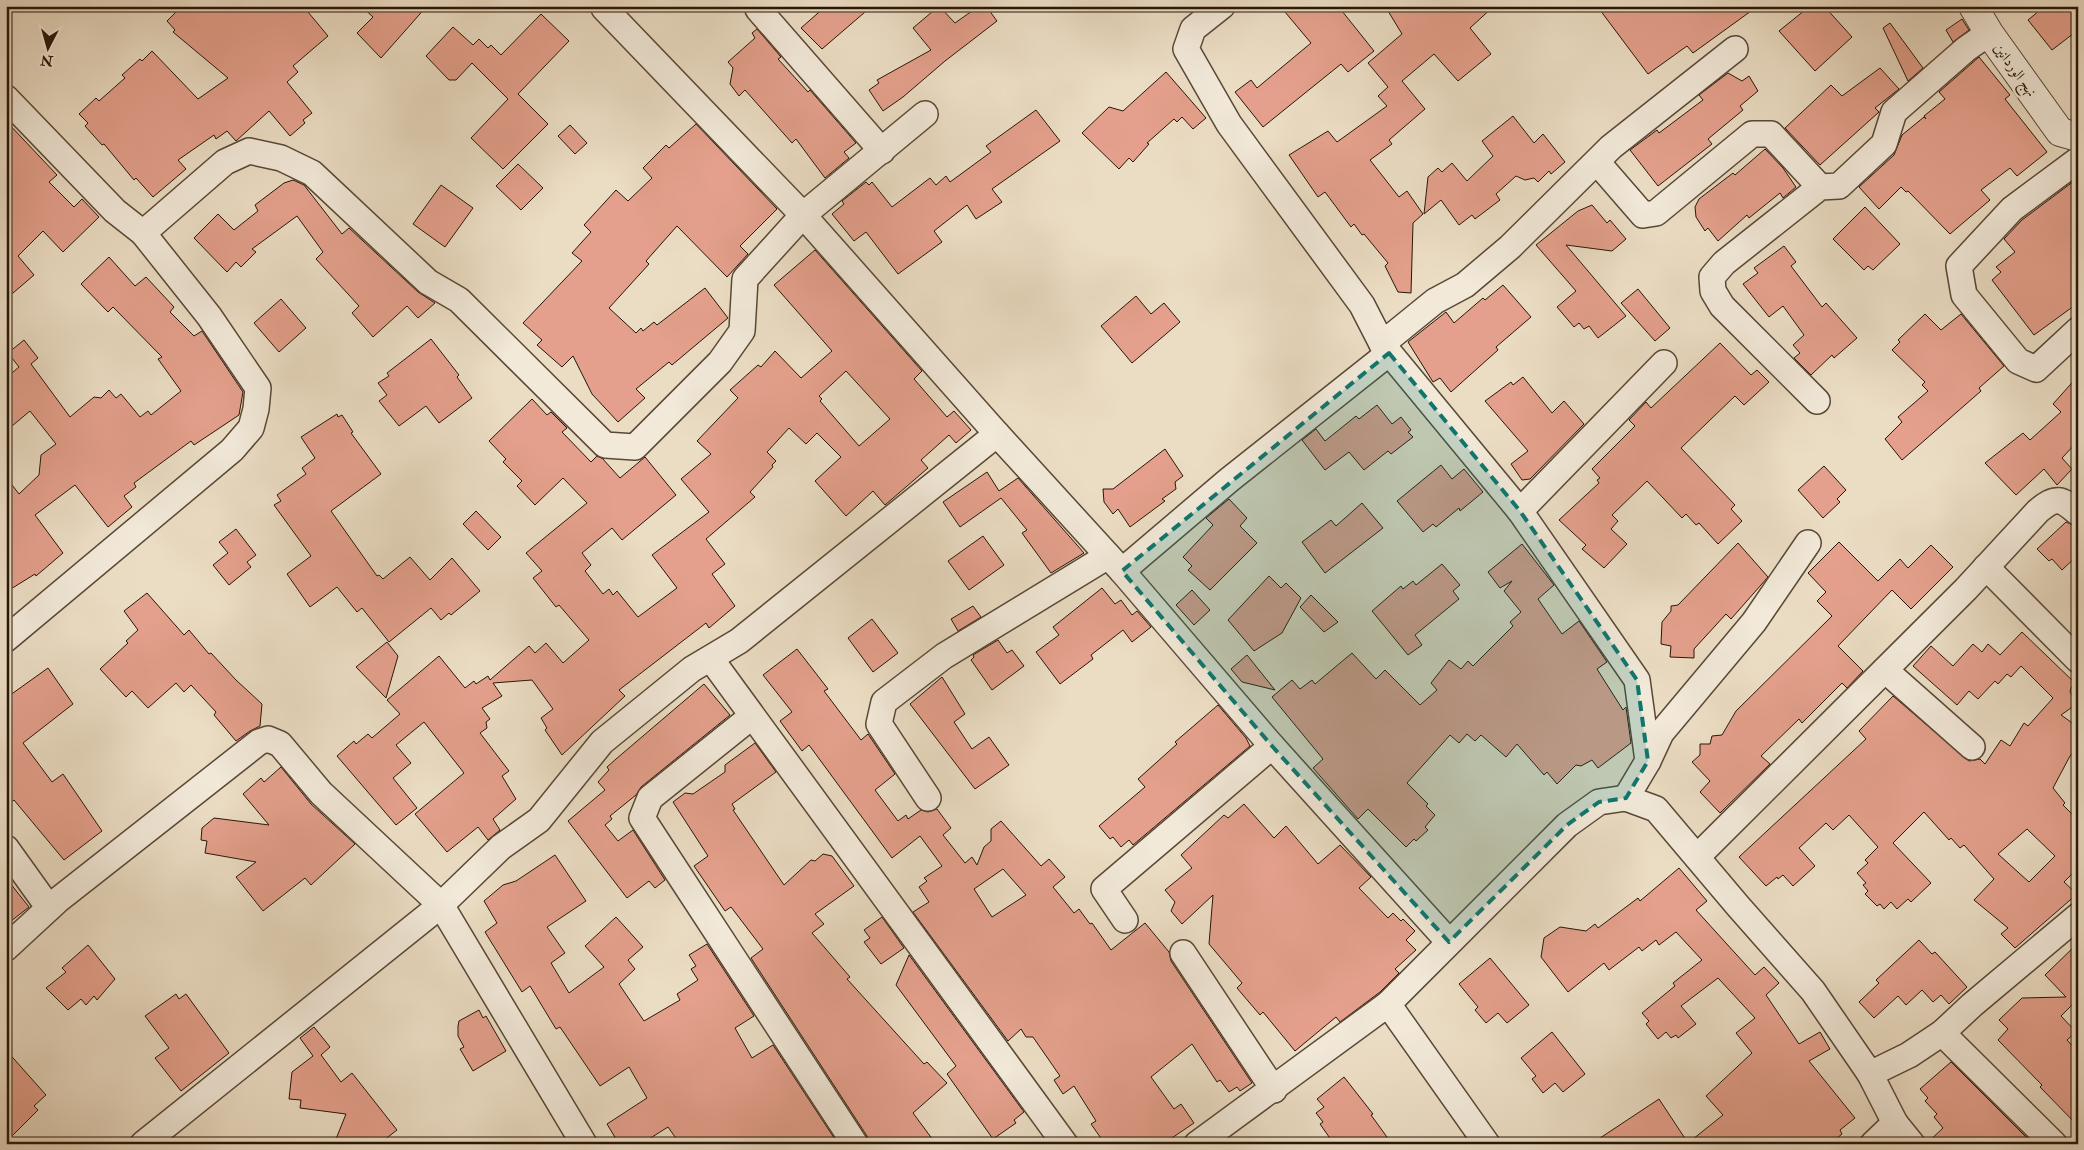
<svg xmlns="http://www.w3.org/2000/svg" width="2084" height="1150" font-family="'IM FELL Double Pica',Amiri,serif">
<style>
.building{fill:#e4a08c;stroke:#281607;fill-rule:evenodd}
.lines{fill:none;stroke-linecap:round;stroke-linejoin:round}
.minor-casing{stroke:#594836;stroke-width:28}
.tertiary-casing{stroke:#594836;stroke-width:30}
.minor{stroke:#f2e9d9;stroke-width:25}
.tertiary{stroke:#f2e9d9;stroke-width:28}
.marked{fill:#0f766e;fill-opacity:0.2;stroke:#0f766e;stroke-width:4;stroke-dasharray:10 6;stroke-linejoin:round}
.labels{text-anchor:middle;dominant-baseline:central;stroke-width:5;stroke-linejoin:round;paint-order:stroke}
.street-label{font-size:15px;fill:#281607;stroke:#f2e9d9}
</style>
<rect width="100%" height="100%" fill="#ebddc4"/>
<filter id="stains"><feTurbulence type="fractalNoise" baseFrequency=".004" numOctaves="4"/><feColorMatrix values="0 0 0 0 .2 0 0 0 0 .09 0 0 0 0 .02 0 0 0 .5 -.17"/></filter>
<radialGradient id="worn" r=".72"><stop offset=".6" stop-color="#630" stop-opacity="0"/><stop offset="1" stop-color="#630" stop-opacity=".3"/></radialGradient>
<g class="building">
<polygon points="188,6 303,6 328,36 293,66 298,72 287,82 312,113 303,120 305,123 290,136 269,111 236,141 227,131 216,139 214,135 178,160 186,169 153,197 136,178 134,180 104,144 102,145 85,126 88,123 79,114 96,98 99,101 125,78 122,75 140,59 142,61 152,51 198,99 228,78 173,32 175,30 167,21 178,10 183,11"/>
<polygon points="361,6 427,6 381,58 357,33 373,17"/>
<polygon points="826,6 872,6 822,49 801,28"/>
<polygon points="939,6 955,23 979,6 986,6 997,21 945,61 903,97 883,111 869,90 879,83 877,80 931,50 913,28"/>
<polygon points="1280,6 1338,6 1374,51 1348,72 1341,64 1263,127 1235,92 1251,80 1257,88 1311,43"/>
<polygon points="1385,6 1494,6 1470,28 1491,54 1458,81 1434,54 1402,81 1425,109 1389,140 1392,144 1370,160 1399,197 1407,191 1423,214 1413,223 1411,293 1398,292 1385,266 1388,263 1364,234 1362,235 1354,224 1351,227 1325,192 1318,197 1289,155 1328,131 1337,142 1387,106 1378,96 1388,87 1368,63 1402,34"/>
<polygon points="1597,6 1758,6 1693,53 1687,46 1648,74"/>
<polygon points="1810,6 1824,6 1852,37 1815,71 1779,31"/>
<polygon points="2045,6 2078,6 2078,30 2052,50 2028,20"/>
<polygon points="541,14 569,41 518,94 548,124 503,169 471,138 508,99 472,63 456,80 449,80 426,56 453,27 473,45 479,39 488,48 491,45 501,55"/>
<polygon points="1962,19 1969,30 1953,42 1946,30"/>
<polygon points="1890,23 1923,68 1908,81 1883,28"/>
<polygon points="757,29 781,57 778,59 808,92 810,90 856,143 844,152 849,158 825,178 796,139 792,143 745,90 739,96 730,84 733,68 728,62 755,38 752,33"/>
<polygon points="1979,57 2010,95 2005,99 2047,152 2017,176 2010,168 1981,190 1990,200 1950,234 1908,191 1906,192 1901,187 1879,209 1859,187 1894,155 1902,135 1924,117 1926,119 1924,116 1945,99 1939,92"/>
<polygon points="1880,68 1899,89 1875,108 1879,112 1820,165 1785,128 1831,85 1842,96"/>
<polygon points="1166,72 1206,118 1193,129 1182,117 1177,122 1174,119 1147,143 1149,144 1133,162 1129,158 1119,169 1082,133 1109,107 1123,111"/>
<polygon points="1728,73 1742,81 1749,76 1758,91 1740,106 1743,110 1708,139 1712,144 1658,186 1630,150 1657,130 1659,133 1703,100 1699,95"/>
<polygon points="1036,110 1060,141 992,189 1002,202 976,219 967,205 934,231 942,242 898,274 866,232 854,241 832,214 844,204 842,201 866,182 869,185 872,182 892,207 930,178 936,185 946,176 950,182 991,152 986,146"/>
<polygon points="1513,116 1534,143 1543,134 1565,162 1551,174 1549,171 1538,182 1534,178 1525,180 1516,176 1496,194 1500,200 1475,219 1472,215 1459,225 1441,200 1424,214 1428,177 1438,168 1442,172 1452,163 1467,181 1493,156 1482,141"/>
<polygon points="6,121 57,175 49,182 74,207 82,199 99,217 63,252 43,231 18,256 34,275 6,299"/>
<polygon points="696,124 777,209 740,246 748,254 727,277 677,226 646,261 649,264 609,308 636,333 641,328 643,331 654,322 657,325 705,288 728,318 672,365 669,362 636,389 645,398 618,422 592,394 573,356 562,367 537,345 542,340 523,323 582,261 572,253 591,232 584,225 616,190 628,201 652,178 643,168 666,145 669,148"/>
<polygon points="570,125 587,143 575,154 558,136"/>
<polygon points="1765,149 1783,168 1796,187 1783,198 1780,193 1749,218 1747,215 1718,241 1708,228 1705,231 1696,217 1695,207 1699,199 1733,173 1735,175"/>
<polygon points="518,164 543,188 521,210 496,186"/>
<polygon points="2078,178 2078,303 2034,335 1992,280 2001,272 1996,267 2015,252 2004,239 2022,220"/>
<polygon points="293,180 304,185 342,234 349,228 418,292 435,303 418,318 407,306 373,337 352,313 359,306 316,259 323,252 297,216 252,249 256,252 241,267 236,262 227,272 194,238 218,214 234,230 258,211 255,205 284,183"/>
<polygon points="441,185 473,208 445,247 413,224"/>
<polygon points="1592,205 1607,223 1610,220 1626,239 1612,251 1566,245 1626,316 1598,338 1589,326 1584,329 1579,323 1574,327 1557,307 1576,291 1536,245 1578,211"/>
<polygon points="1865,207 1900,244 1873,270 1868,266 1864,270 1833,239"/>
<polygon points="1784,246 1796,262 1791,266 1822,307 1826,303 1857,338 1834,358 1832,355 1811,375 1794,358 1800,353 1793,345 1804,335 1783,306 1769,317 1743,284 1758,273 1754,268"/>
<path d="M815 250 922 371 914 379 947 417 954 411 971 430 956 443 949 435 921 460 928 468 885 505 873 491 846 516 815 481 841 457 817 433 806 444 789 428 767 452 776 461 772 465 773 467 750 492 755 497 706 539 725 564 712 574 735 606 709 628 706 623 619 690 625 696 562 755 545 730 547 728 541 718 553 709 532 680 493 683 502 696 482 708 490 719 486 722 487 728 480 733 509 771 502 776 516 799 493 819 500 830 488 840 478 827 447 852 415 814 464 773 424 722 396 745 411 763 393 778 417 808 396 825 337 756 354 741 356 744 368 734 372 738 400 714 387 700 439 656 465 688 474 681 476 684 488 676 490 680 529 646 535 653 546 643 563 663 589 640 559 605 556 607 533 578 542 571 526 553 587 503 563 478 535 505 517 486 522 481 503 462 506 459 489 441 532 399 547 415 551 412 567 428 562 432 591 462 597 456 602 458 620 478 645 457 676 495 622 540 612 528 582 553 591 565 585 571 603 594 609 589 613 595 617 591 638 617 677 588 652 555 709 512 681 479 711 454 697 441 738 398 730 390 758 365 761 367 775 351 801 378 832 351 774 285ZM846 371 890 419 859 446 820 401 822 399 819 396Z"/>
<polygon points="109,257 135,286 146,277 174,307 170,312 194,336 202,331 243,392 239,415 194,445 191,441 134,483 136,487 124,496 132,507 108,527 75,485 35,515 63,553 36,576 35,574 6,592 6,477 19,494 39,475 41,455 56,444 30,411 6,431 6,378 19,367 8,353 24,340 38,358 31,364 70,417 94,397 101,398 109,390 116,398 121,394 140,417 148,411 151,415 181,391 158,359 162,357 113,307 108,312 81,284"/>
<polygon points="1503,285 1531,317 1496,347 1498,350 1451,392 1440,378 1433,382 1408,342 1446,312 1454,323 1483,298 1485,300"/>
<polygon points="1638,289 1670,328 1655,341 1621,303"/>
<polygon points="1136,296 1151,314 1164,303 1180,322 1132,363 1101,326"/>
<polygon points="281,299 306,328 279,352 254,323"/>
<polygon points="1925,314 1941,330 1961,314 2004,366 1979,388 1981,391 1902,460 1885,439 1902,422 1898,417 1928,391 1922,385 1925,382 1892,350 1900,342 1898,340"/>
<polygon points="431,339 459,375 457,377 472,398 439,423 426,406 399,426 379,401 387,395 378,383 389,376 387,373"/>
<polygon points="1720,343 1751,375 1757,370 1769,382 1744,405 1735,396 1681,448 1735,505 1731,509 1742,521 1718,544 1699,523 1696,525 1686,514 1682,518 1647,481 1612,515 1618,521 1611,529 1627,544 1604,568 1582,549 1586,545 1559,520 1599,483 1597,480 1600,478 1592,469 1635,426 1629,420 1646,402 1651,408"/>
<polygon points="2078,376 2078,441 2062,458 2072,469 2057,485 2044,469 2016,495 1985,463 2023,433 2030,440 2061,412 2053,404"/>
<polygon points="1523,377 1552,413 1564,401 1584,424 1530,479 1522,480 1511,464 1528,451 1485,401 1511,382 1513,385"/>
<polygon points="1377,405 1392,424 1401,417 1411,430 1408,432 1413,437 1391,454 1388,451 1364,470 1349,452 1325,470 1302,440 1316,429 1325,441 1356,416 1359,419"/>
<polygon points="337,414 338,417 342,415 353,432 351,433 381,474 331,511 377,576 379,575 383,579 410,557 430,580 452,558 480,591 451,615 449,613 441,620 431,608 389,642 362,608 357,612 337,587 310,607 287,574 311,556 274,505 281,501 277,495 306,474 302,468 315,458 301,437"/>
<polygon points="1165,449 1183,476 1175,482 1176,489 1162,499 1165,501 1130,527 1118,509 1113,514 1104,502 1103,489 1113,489"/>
<polygon points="1441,465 1452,479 1464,469 1483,492 1460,511 1459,508 1436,527 1433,524 1423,532 1397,501"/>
<polygon points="1824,466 1846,490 1837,499 1840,502 1823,518 1798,490"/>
<polygon points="987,472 999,491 1018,478 1084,553 1051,573 1022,533 1027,530 1001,498 960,527 943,502"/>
<polygon points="1229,499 1247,518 1240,526 1257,543 1210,590 1188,570 1192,566 1183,557 1213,525 1206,518"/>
<polygon points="1362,503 1383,528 1325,573 1302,542 1331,520 1336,526"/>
<polygon points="476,511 501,537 488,550 463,524"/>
<polygon points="2066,522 2078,527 2078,555 2062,570 2052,559 2049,561 2037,549"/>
<polygon points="236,529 256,555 247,562 251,567 229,585 213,565 228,553 219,542"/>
<polygon points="983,536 1004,565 969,590 948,561"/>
<polygon points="1839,542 1878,581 1900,559 1908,568 1931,545 1953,567 1911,609 1892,590 1838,646 1863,671 1847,688 1842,683 1802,723 1799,719 1761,756 1770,764 1720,813 1700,792 1710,781 1692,762 1700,755 1700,744 1710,744 1712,736 1722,735 1736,711 1832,616 1817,601 1826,592 1808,573"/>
<polygon points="1738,543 1768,577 1731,619 1726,614 1694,649 1694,658 1670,657 1671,646 1661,644 1662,622 1671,611 1671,606 1678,605"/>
<polygon points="1522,544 1554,585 1538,599 1562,634 1579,621 1607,662 1597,669 1623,710 1626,707 1631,743 1598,768 1592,760 1581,766 1576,765 1557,784 1547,772 1544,775 1517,744 1506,757 1481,735 1475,741 1467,734 1459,743 1450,735 1407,783 1428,804 1426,806 1435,815 1425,827 1428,830 1416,841 1414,839 1406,847 1368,809 1358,819 1313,768 1323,759 1272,697 1292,680 1300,689 1312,680 1315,684 1352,653 1376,679 1385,670 1420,705 1437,690 1431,683 1449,660 1461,669 1468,661 1473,666 1513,626 1510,622 1521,612 1504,591 1512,581 1500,588 1488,572"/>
<polygon points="1442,564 1460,585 1453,591 1459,599 1415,635 1422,645 1408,655 1372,611 1401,586 1403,589 1413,581 1416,585"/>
<polygon points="1269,576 1281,588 1286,583 1301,598 1282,633 1254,651 1228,620"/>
<polygon points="1102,588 1115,604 1121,600 1132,615 1137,611 1151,627 1132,642 1123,630 1091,655 1093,659 1060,684 1036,652 1059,635 1053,627"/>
<polygon points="1192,590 1210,610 1194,625 1176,605"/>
<polygon points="147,593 184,635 189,630 209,654 211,653 236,680 262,704 260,726 250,731 236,741 214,715 216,712 191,685 184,692 176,683 148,708 132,691 126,697 100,669 128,643 126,641 138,630 124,611"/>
<polygon points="1311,595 1338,622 1324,632 1300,607"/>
<polygon points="973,606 981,617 958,631 951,619"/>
<polygon points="872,619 898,653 873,672 848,638"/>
<path d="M2022 632 2075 683 2071 688 2070 692 2078 703 2061 715 2078 727V747L2070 756 2053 788 2065 803 2063 805 2078 820V868L2064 882 2077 894 2015 948 2001 934 2008 928 1974 900 1994 879 1964 845 1960 848 1951 838 1949 840 1924 812 1893 843 1931 883 1911 902 1908 899 1897 909 1891 902 1884 909 1880 904 1877 906 1865 894 1868 891 1863 885 1866 883 1857 873 1868 863 1865 860 1878 847 1849 815 1833 830 1826 823 1799 848 1815 866 1793 886 1783 875 1778 879 1777 877 1766 886 1739 857 1866 739 1859 731 1893 696 1969 761 1980 759 1985 764 2001 740 2010 746 2024 723 2028 726 2053 698 2021 666 2011 677 2007 674 1998 684 1995 681 1978 699 1969 691 1957 705 1913 666 1931 646 1953 666 1973 644 1982 652 1988 644 2000 655ZM2027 829 2055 856 2029 882 1998 854Z"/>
<polygon points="998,640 1007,653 1012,650 1024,666 992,690 971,660 974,657 973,655"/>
<polygon points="387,642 398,656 386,698 356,667"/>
<path d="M797 649 828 689 824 691 861 740 868 734 895 774 875 790 898 821 906 815 908 819 921 810 928 812 937 809 951 828 943 835 965 863 972 857 977 865 984 847 991 841V829L1001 821 1041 866 1049 859 1065 877 1053 887 1074 913 1079 909 1090 924 1092 923 1111 950 1145 923 1169 952 1171 961 1252 1083 1240 1091 1237 1087 1229 1092 1220 1080 1217 1082 1192 1044 1151 1077 1174 1109 1181 1104 1194 1123 1163 1144H1105L1091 1124 1096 1121 1074 1086 1063 1094 1054 1080 1060 1076 1033 1037H1026L1021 1029 1008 1041 913 912 929 902 919 887 927 881 924 878 942 866 920 836 892 858 809 745 802 751 780 721 792 712 763 675ZM1003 869 1026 895 992 917 974 889Z"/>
<polygon points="1247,655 1275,690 1242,682 1231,669"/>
<polygon points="48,668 73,704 23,743 52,782 63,774 102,831 64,860 14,800 6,806 6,698"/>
<polygon points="942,677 965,714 954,722 972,749 989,737 1009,765 975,789 910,704"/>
<polygon points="704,684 730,715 641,787 636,795 610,816 612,819 605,825 618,841 633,830 665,880 655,888 649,881 627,898 568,821 605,790 598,782 609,770 607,767 616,759"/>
<polygon points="1218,705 1246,738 1250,746 1133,845 1129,840 1121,847 1113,837 1110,839 1099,826 1145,787 1138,779 1177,744 1175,742"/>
<polygon points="755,743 776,772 732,804 735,809 733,810 784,885 811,860 815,861 823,854 832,856 854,886 815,914 824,924 812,933 850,977 847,979 924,1064 927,1062 947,1083 913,1113 936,1144 869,1144 867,1136 751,958 763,949 731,907 725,911 694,866 708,856 673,802 685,793 693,794 725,772 725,765"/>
<polygon points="281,767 311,804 355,844 311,885 305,878 263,911 236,877 256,862 205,853 207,841 201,840 202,828 214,818 269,825 243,794 261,778 264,782"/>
<polygon points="1244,804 1274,838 1286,826 1318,864 1340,845 1371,877 1359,888 1388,918 1393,913 1401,921 1403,919 1415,931 1406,940 1416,950 1395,969 1399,973 1380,992 1340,1022 1336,1017 1295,1051 1263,1012 1260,1015 1237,988 1242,983 1209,944 1213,895 1182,924 1171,911 1175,902 1165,890 1192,868 1181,855 1224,815 1228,818"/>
<polygon points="555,855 586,901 547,927 565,953 551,963 569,993 604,967 585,946 616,917 643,947 628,960 635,969 619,984 644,1021 680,1000 677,994 698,980 691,969 696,966 689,955 707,944 754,1016 735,1028 752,1058 773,1045 838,1144 680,1144 668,1127 641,1144 619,1144 607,1124 647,1098 629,1067 600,1086 560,1027 556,1029 530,986 522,992 485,932 497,923 484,901 503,885 516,881"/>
<polygon points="1679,868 1707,901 1696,910 1755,975 1764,967 1779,983 1766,995 1799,1044 1820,1032 1830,1049 1809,1061 1855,1118 1840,1130 1842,1134 1830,1144 1591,1144 1659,1099 1688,1143 1723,1115 1706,1096 1752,1053 1736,1033 1755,1018 1718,978 1681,1006 1696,1024 1678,1038 1676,1035 1671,1038 1666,1032 1658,1039 1646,1024 1649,1021 1642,1013 1675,986 1673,983 1702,960 1676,932 1659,945 1656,940 1642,951 1639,947 1609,970 1604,963 1568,992 1541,957 1544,938 1560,927 1586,931 1595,924 1598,928 1638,898 1640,901"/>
<polygon points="6,878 29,907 6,925"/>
<polygon points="882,917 904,948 881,964 864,942 870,938 864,930"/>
<polygon points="1919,940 1932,954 1935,952 1967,987 1949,1004 1941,995 1933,1002 1922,990 1906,1005 1898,996 1874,1018 1859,1002 1879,983 1876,980"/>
<polygon points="2078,943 2078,1009 2073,1004 2061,1016 2076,1032 2067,1040 2078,1052 2078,1126 2040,1087 2042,1085 1998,1040 2008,1029 1999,1020 2022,998 2066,997 2045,975"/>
<polygon points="88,945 115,979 97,1000 94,996 86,1005 81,999 68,1010 46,988 66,972 62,968"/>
<polygon points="909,955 1024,1112 1014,1120 1016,1123 993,1139 947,1074 956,1066 896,985"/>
<polygon points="1490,958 1529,1005 1507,1023 1498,1013 1486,1023 1475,1010 1478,1007 1459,984"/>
<polygon points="176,994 179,999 186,994 229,1053 181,1091 155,1058 169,1048 145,1016"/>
<polygon points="479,1010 483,1018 486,1016 506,1051 473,1071 460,1049 464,1047 458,1036 458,1026 459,1021"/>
<polygon points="314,1027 330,1047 321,1055 341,1082 352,1073 397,1130 379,1144 334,1144 346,1114 300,1108 301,1100 289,1099 292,1072 313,1056 300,1038"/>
<polygon points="1552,1032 1585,1074 1563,1092 1555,1083 1543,1093 1532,1079 1536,1076 1521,1058"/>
<polygon points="6,1050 46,1095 34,1106 38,1110 6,1142"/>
<polygon points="1951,1062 2033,1144 1926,1144 1943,1128 1934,1117 1937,1114 1925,1101 1928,1098 1920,1089"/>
<polygon points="1344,1077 1373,1114 1371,1115 1392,1144 1334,1144 1320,1124 1323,1122 1316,1113 1324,1107 1317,1099"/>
</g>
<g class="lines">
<defs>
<g id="minor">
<polyline points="1222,6 1193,29 1186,49 1229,124 1362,305 1382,344 1520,511 1637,680 1648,761 1626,798"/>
<polyline points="604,8 803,215 997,434"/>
<polyline points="758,9 882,151"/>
<polyline points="6,98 115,211 143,233 225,162 249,151 281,158 312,173 428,282 459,300 605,445 635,447 720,362 742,331 745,279 803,215 925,114"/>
<polyline points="2078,160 2012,209 1959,266 1964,295 2018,361 2036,369 2078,330"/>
<polyline points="1597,162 1643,215 1656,213 1752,134 1771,134 1820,187"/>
<polyline points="1382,344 1435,301 1465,285 1510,247 1611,147 1735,49"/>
<polyline points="1817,401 1722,306 1713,291 1712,277 1724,263 1820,187 1839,186 1884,144 1894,112 1966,49 1989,33"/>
<polyline points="1520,511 1664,363"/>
<polyline points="1986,567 2078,660"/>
<polyline points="1122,571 1272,746 1449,942"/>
<polyline points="6,639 232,450 251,428 256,409 258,388 209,316 143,233"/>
<polyline points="711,659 1065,1144"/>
<polyline points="1885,670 1972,747"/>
<polyline points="751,717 650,798 642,818 855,1144"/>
<polyline points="1648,761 1661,733 1754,622 1808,543"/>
<polyline points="928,798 879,724 884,702 944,656 1108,556"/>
<polyline points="6,848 49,908"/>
<path d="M1697 857 1966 589 2038 511C2056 496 2061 498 2078 513"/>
<polyline points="1125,920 1104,889 1272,746"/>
<polyline points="6,948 58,900 259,742 268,739 280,744 321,793 441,905 143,1144"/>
<polyline points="1183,953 1274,1090"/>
<polyline points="1388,1004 1487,1144"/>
<polyline points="1942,1033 2054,1144"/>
<polyline points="1870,1074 1909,1055 1942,1033 1972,1005 2078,916"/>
<polyline points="584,1144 441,905 501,847 539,820 602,742 692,669 739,641 997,434 1122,571 1229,480 1389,353"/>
<polyline points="1197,1144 1388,1004 1567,825 1599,802 1626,798 1656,809 1738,906 1813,991 1870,1074 1895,1123 1912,1144"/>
<polyline points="1873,1144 1895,1123"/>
</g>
<polyline id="tertiary" points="1973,6 1989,33 2060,132 2078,137"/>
</defs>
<use href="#minor" class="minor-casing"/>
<use href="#tertiary" class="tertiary-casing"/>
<use href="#minor" class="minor"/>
<use href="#tertiary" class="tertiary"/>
</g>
<path class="marked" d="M1389 353 1520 511 1637 680 1648 761 1626 798 1599 802 1567 825 1449 942 1272 746 1122 571Z"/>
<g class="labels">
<g class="street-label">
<text transform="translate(2015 70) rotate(54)">نهج الوردانين</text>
</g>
</g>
<rect width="2084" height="1150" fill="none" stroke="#ebddc4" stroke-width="25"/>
<rect x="8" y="8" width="2069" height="1135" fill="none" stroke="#281607" stroke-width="2.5"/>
<rect x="12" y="12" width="2059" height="1125" fill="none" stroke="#281607"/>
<g transform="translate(48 48) rotate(186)" stroke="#f2e9d9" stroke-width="4" paint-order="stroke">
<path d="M0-4L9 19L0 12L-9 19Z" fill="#281607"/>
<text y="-8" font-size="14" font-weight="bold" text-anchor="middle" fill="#281607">N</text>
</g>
<rect width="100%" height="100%" filter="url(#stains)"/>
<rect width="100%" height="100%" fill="url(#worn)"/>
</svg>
